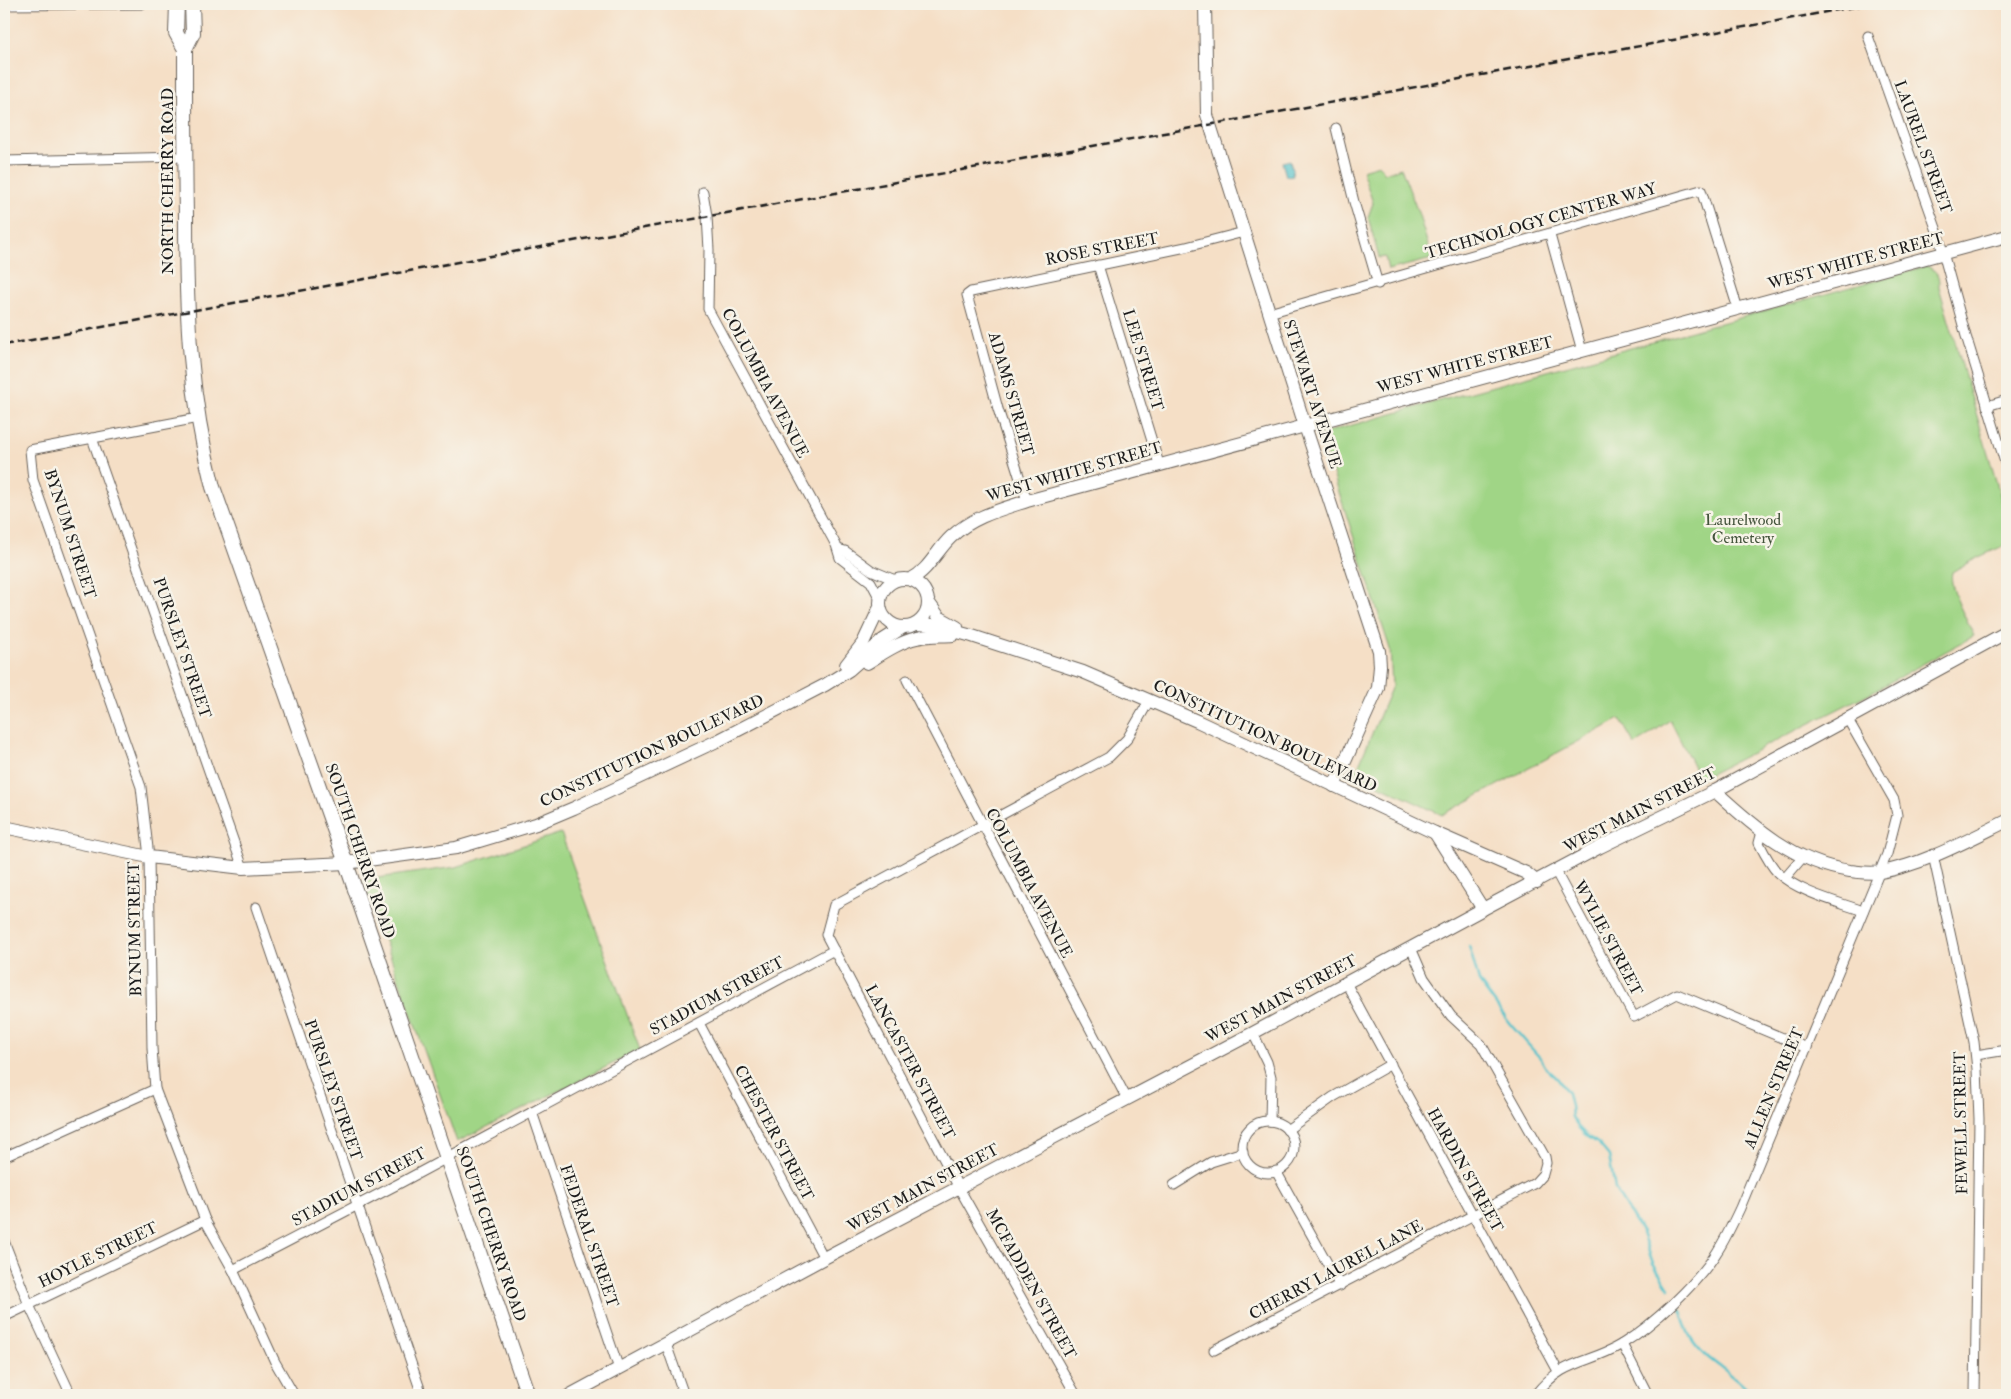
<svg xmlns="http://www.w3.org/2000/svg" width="2011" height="1399" font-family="'IM FELL Double Pica',serif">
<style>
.green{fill:#a0d586;stroke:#5e7851}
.water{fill:#54c2cb;stroke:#386f74}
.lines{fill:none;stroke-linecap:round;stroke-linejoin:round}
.stream{stroke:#54c2cb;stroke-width:2.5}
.street-casing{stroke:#686058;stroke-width:11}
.secondary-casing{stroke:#686058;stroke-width:14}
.primary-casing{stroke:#686058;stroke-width:16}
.street{stroke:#fff;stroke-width:9}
.secondary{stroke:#fff;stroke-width:12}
.primary{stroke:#fff;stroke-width:14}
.rail{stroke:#1c1c1c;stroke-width:2.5;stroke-dasharray:8 4;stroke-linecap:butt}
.labels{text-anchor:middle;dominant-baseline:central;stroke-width:5;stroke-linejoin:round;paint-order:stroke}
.street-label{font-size:16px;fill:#1c1c1c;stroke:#f7f3e8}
.park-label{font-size:16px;fill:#44543c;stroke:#f7f3e8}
</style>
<rect width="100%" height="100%" fill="#f7f3e8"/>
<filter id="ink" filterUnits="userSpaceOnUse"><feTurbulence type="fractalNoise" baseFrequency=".02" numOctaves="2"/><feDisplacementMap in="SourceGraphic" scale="10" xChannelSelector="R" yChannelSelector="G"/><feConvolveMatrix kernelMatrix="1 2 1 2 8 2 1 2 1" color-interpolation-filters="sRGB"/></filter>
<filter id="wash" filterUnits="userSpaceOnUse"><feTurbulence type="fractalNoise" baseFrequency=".0096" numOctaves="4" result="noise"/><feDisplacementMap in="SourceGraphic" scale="20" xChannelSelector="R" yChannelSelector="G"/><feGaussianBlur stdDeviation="1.12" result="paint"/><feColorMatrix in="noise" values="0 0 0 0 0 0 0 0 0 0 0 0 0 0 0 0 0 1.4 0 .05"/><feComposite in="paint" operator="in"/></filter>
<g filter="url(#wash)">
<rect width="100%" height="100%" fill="#f5dfc6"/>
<g class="green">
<polygon points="1379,165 1385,173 1401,168 1419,215 1432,259 1388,270 1385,257 1379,258 1368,217 1373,203 1362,170"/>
<path d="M1927 266C1938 272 1939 275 1939 287L2007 518V545C1988 552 1970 561 1952 572 1948 588 1967 620 1974 636L1870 693 1700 779 1670 720 1635 745 1620 719 1442 815 1355 774 1392 686 1390 649 1320 434Z"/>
<polygon points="561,833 640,1050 457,1142 363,880 456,867"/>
</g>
<polygon class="water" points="1290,160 1293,175 1286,176 1282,162"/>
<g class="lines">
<g class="stream">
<polyline points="1469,946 1479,981 1510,1024 1541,1059 1546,1068 1557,1078 1568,1093 1571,1106 1572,1117 1578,1127 1587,1136 1599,1144 1609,1156 1615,1189 1642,1233 1653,1263 1669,1288"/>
<path d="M1680 1309C1684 1318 1686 1330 1691 1338 1705 1362 1736 1373 1752 1395"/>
</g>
</g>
</g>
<g filter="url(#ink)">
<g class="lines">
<defs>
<g id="street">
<polyline points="4,5 142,4"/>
<polyline points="1868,36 1937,231 1966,336 2007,469"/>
<polyline points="1336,128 1354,202 1378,284"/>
<polyline points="4,161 185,157"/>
<polyline points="703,192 707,216 709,250 708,309 836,545 840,558 871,582 880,599"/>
<polyline points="1550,235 1582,351"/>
<polyline points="1098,265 1159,464"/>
<polyline points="1269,313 1701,190 1738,309"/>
<polyline points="1987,406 2007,400"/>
<polyline points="198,418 30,450 33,480 141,787 149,857 152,1048 155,1089 205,1220 233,1270 275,1362 294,1395"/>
<polyline points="92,438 243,868"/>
<polyline points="1027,501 998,409 967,295 971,292 1186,247 1244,232"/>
<polyline points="838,549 845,551 871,570 895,580"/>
<polyline points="907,680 1127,1099"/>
<path d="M1762 832 1759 843C1764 853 1770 865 1778 873 1798 892 1838 902 1863 911"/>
<polyline points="1933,855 1974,1042 1977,1069 1979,1119 1975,1395"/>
<polyline points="1556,872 1634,1017 1677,994 1807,1048"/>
<polyline points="1785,878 1803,857"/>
<polyline points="256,907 422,1395"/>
<polyline points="1346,983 1558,1371"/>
<polyline points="699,1023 824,1258"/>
<polyline points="1253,1033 1267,1062 1271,1077 1270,1121"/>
<polyline points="1976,1055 2007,1050"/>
<polyline points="532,1112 619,1369"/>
<circle cx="1268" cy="1147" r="26"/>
<polyline points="1287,1130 1333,1097 1391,1064"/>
<polyline points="4,1157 155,1089"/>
<polyline points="1276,1171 1340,1286"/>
<polyline points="1174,1185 1211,1162 1243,1152"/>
<polyline points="4,1241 29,1305 71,1395"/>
<polyline points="233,1270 402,1182 834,950"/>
<polyline points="4,1317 205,1220"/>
<polyline points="666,1344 684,1395"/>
<polyline points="1622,1344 1648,1395"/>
<polyline points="1214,1350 1535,1183 1543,1174 1546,1163 1545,1157 1481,1044 1451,1016 1424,978 1411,948"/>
<polyline points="1076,1395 959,1188 826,935 834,905 1109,757 1127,739 1149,701"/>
<path d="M1535 1395C1564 1358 1587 1365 1622 1344 1653 1325 1698 1283 1717 1252 1726 1238 1733 1223 1740 1208L1887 854 1897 815 1894 800 1847 718"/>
</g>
<g id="secondary">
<polyline points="1205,4 1207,115 1305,426 1379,651 1380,666 1378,688 1334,786"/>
<circle cx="904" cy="603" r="24"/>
<path d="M911 579C928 571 937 550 951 537 972 517 999 510 1027 501L2007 236"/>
<polyline points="929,603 939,617 957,627"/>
<polyline points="917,624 932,625 972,636 1083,672 1197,721 1435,833 1526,873 1537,882"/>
<path d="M867 663C883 653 899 642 917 638 929 635 941 636 953 635"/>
<polyline points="846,665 863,643 880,607"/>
<path d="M1715 791C1754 827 1795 863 1850 871 1860 872 1870 874 1880 872 1921 866 1970 839 2007 821"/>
<polyline points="4,827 149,857 243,868 346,863 456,848 536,824 574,808 719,740 825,685 849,670 883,640 902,628"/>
<polyline points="1435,833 1483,909"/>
<polyline points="570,1395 824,1258 1253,1033 1483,909 1600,847 1715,791 2007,632"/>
</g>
<g id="primary">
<polyline points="177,4 176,33 185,49"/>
<path d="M192 4 193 33 185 49C185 105 185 160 186 216 186 310 189 395 213 487L346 863 528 1395"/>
</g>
</defs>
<use href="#street" class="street-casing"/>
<use href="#secondary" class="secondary-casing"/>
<use href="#primary" class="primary-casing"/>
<use href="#street" class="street"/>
<use href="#secondary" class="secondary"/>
<use href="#primary" class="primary"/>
<polyline class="rail" points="4,345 1870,4"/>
</g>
</g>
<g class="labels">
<g class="street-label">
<text transform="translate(1923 147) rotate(70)">LAUREL STREET</text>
<text transform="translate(168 181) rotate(-90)">NORTH CHERRY ROAD</text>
<text transform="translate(1541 221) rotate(-16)">TECHNOLOGY CENTER WAY</text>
<text transform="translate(1102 249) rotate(-11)">ROSE STREET</text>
<text transform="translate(1856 261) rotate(-15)">WEST WHITE STREET</text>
<text transform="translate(1143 360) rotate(73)">LEE STREET</text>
<text transform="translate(1465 365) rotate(-15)">WEST WHITE STREET</text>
<text transform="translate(765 383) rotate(62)">COLUMBIA AVENUE</text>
<text transform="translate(1011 394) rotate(74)">ADAMS STREET</text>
<text transform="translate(1312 394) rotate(72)">STEWART AVENUE</text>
<text transform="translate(1074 472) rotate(-16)">WEST WHITE STREET</text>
<text transform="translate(70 534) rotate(72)">BYNUM STREET</text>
<text transform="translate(182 648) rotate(71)">PURSLEY STREET</text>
<text transform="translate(1265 736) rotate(25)">CONSTITUTION BOULEVARD</text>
<text transform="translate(652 751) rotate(-25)">CONSTITUTION BOULEVARD</text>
<text transform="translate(1640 810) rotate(-27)">WEST MAIN STREET</text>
<text transform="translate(360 851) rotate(71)">SOUTH CHERRY ROAD</text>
<text transform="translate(1029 883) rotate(62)">COLUMBIA AVENUE</text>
<text transform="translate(135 929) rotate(-91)">BYNUM STREET</text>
<text transform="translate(1608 938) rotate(62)">WYLIE STREET</text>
<text transform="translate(717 996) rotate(-28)">STADIUM STREET</text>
<text transform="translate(1281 999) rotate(-28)">WEST MAIN STREET</text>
<text transform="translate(910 1062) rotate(62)">LANCASTER STREET</text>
<text transform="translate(1774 1088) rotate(-67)">ALLEN STREET</text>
<text transform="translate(333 1090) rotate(71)">PURSLEY STREET</text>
<text transform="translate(1961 1123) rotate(-91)">FEWELL STREET</text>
<text transform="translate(774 1133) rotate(62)">CHESTER STREET</text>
<text transform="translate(1465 1170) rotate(61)">HARDIN STREET</text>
<text transform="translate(359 1187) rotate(-28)">STADIUM STREET</text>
<text transform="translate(923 1188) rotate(-28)">WEST MAIN STREET</text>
<text transform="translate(491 1234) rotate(71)">SOUTH CHERRY ROAD</text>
<text transform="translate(589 1236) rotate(71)">FEDERAL STREET</text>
<text transform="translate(98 1255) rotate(-26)">HOYLE STREET</text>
<text transform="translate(1336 1270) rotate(-28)">CHERRY LAUREL LANE</text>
<text transform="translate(1031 1284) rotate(61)">MCFADDEN STREET</text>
</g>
<g class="park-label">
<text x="1743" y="520">Laurelwood<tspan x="1743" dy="18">Cemetery</tspan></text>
</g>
</g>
<rect width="2011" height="1399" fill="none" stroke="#f7f3e8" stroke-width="20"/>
</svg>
